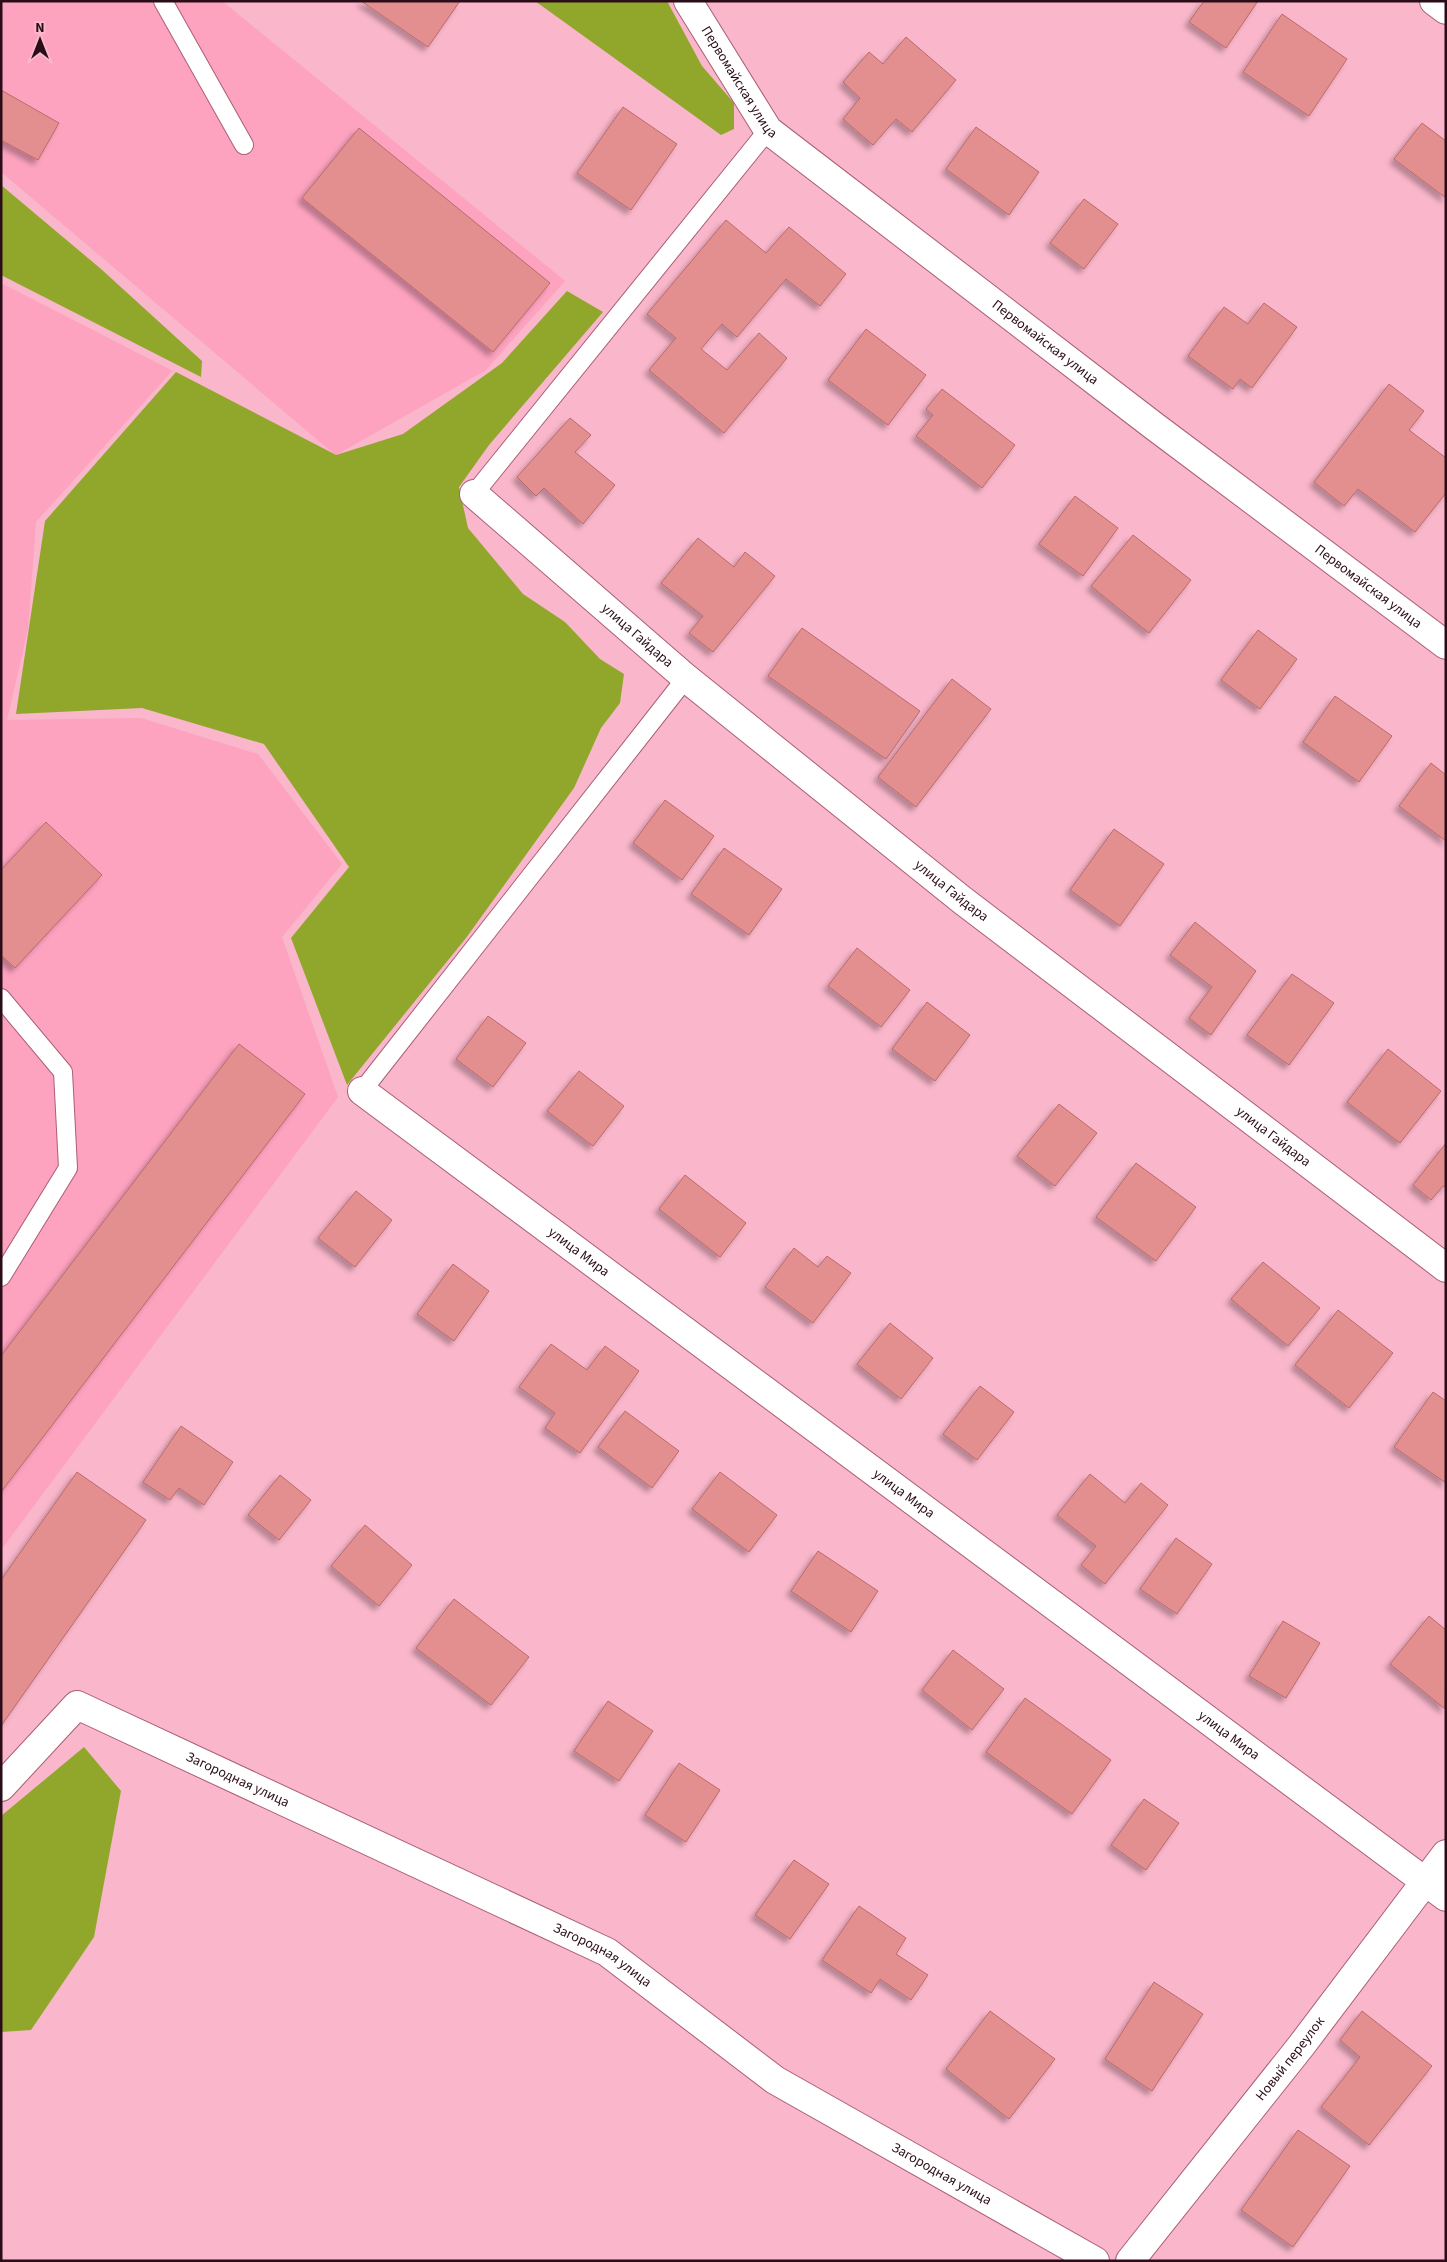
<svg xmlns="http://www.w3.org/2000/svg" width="1447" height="2262" font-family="'Source Sans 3',sans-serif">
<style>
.built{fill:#fda2bf}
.forest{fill:#90a72b}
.building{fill:#e38f8f;stroke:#bb6a6b;filter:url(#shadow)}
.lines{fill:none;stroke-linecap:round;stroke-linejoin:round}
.service-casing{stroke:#aa5e77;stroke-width:20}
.minor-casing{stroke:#aa5e77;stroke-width:30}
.service{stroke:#fff;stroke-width:18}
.minor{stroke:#fff;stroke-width:28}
.labels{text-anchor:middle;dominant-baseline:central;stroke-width:4.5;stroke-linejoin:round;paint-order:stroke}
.street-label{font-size:14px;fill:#2a0d18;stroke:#fab6ca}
</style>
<defs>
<filter id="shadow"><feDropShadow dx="-4.5" dy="4.5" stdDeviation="2.5" flood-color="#0004"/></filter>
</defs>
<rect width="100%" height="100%" fill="#fab6ca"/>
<polygon class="built" points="1,1 222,1 565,281 486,370 336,455 172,371 36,522 28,629 7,720 141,718 258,754 342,864 282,937 338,1097 1,1550 1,283 333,453 1,172"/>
<g class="forest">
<polygon points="535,1 667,1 702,66 734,103 734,129 721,135"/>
<polygon points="1,185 101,269 202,361 201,377 1,275"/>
<polygon points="567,291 603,312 489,445 459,487 468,528 523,594 565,622 600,659 624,674 620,703 601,728 574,788 466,938 347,1085 291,938 349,867 264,744 142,708 16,714 45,521 176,372 336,455 403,434 502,363"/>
<polygon points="84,1747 121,1791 94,1937 31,2030 1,2032 1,1816"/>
</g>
<g class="building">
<polygon points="361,1 460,1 428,47"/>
<polygon points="1204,1 1258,1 1226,48 1189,22"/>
<polygon points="1282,14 1347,59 1309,116 1243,72"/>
<polygon points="906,37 956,80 912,132 896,119 873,145 843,119 860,98 843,82 869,52 883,64"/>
<polygon points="1,90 59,123 38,160 1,140"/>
<polygon points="623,107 677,144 631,210 577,173"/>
<polygon points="1422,123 1446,141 1446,198 1394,159"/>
<polygon points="976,127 1039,172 1009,215 946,169"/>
<polygon points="359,128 550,283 493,352 302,198"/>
<polygon points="1084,199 1118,224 1084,269 1050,243"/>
<polygon points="726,220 766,253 789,227 846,274 820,306 786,279 737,337 722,324 701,349 727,370 759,333 787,358 724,433 649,370 676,338 647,314"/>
<polygon points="1264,303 1297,327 1252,388 1240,379 1233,389 1188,356 1224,307 1248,324"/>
<polygon points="866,329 926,375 888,425 828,380"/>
<polygon points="1389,384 1424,411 1409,430 1446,458 1446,493 1415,532 1358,489 1344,506 1314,482"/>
<polygon points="942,389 1015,445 982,488 916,436 933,415 926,409"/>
<polygon points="570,418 591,435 575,452 615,485 583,524 544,488 536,496 517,477"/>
<polygon points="1075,496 1118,528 1083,576 1039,544"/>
<polygon points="1133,535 1191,580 1149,633 1091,586"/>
<polygon points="698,538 734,567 745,552 775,576 713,652 689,633 703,616 661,583"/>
<polygon points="802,628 920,711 886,759 768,676"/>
<polygon points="1258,630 1297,659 1260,709 1221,680"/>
<polygon points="952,679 991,709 916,807 878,777"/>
<polygon points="1335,696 1392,736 1359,782 1303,742"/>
<polygon points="1431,763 1446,775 1446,841 1399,806"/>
<polygon points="665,800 714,836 682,880 633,843"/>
<polygon points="46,822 102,875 15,968 1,955 1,870"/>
<polygon points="1114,829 1164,864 1120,926 1070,890"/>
<polygon points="724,848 782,889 749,935 691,894"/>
<polygon points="1195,922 1256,971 1211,1035 1189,1018 1212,987 1170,955"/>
<polygon points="857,948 910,990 881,1027 828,986"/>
<polygon points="1292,974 1334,1003 1289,1065 1247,1035"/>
<polygon points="927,1002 970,1035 935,1081 892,1049"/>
<polygon points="488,1016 526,1043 493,1087 456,1059"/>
<polygon points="239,1044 305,1094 1,1492 1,1356"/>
<polygon points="1388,1049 1441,1091 1400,1143 1347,1102"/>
<polygon points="579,1071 624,1106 593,1146 547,1111"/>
<polygon points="1059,1104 1097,1133 1055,1186 1017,1156"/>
<polygon points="1446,1143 1446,1188 1443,1186 1431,1200 1413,1185"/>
<polygon points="1136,1163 1196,1207 1156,1261 1096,1217"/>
<polygon points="685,1175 746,1223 720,1257 659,1209"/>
<polygon points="356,1191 392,1220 355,1267 318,1238"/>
<polygon points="794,1248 818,1267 827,1256 851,1273 813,1323 765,1287"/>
<polygon points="1263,1262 1320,1308 1288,1346 1231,1299"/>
<polygon points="453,1264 489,1291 454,1341 417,1314"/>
<polygon points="1338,1310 1393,1353 1349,1408 1295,1365"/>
<polygon points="890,1323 933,1358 901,1399 857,1364"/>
<polygon points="551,1344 587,1370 605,1346 639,1371 580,1453 545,1428 555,1413 519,1387"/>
<polygon points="980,1386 1014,1412 977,1460 943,1434"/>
<polygon points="1433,1392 1446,1401 1446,1483 1394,1447"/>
<polygon points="625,1411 679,1451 652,1488 598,1447"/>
<polygon points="181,1426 233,1462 204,1505 179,1488 170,1500 143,1482"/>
<polygon points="77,1472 146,1520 1,1726 1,1580"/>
<polygon points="720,1472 777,1515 749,1552 692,1509"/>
<polygon points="1090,1474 1125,1503 1141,1483 1168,1505 1105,1584 1081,1565 1096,1546 1057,1515"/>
<polygon points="280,1475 311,1500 279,1540 248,1515"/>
<polygon points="365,1525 412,1565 379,1606 331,1566"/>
<polygon points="1176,1538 1212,1564 1177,1614 1140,1589"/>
<polygon points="818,1551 878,1591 851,1632 791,1591"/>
<polygon points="454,1599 529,1657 491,1705 416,1648"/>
<polygon points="1429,1616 1446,1630 1445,1709 1390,1664"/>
<polygon points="1283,1621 1320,1643 1286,1698 1249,1676"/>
<polygon points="953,1650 1004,1689 972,1730 922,1690"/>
<polygon points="1025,1698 1111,1760 1072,1814 986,1752"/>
<polygon points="608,1701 653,1731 619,1781 574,1751"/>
<polygon points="679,1763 720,1790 686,1842 645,1815"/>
<polygon points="1144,1799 1179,1823 1146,1870 1111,1845"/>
<polygon points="794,1860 829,1884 790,1939 755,1915"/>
<polygon points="859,1906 906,1938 896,1954 928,1975 911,2000 880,1979 871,1993 822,1960"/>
<polygon points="1154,1982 1203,2014 1152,2091 1105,2059"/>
<polygon points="990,2011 1055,2059 1009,2119 946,2069"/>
<polygon points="1362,2011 1432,2066 1369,2145 1321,2107 1360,2057 1340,2040"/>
<polygon points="1298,2130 1350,2166 1293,2247 1241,2210"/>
</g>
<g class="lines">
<defs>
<g id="service">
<polyline points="163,1 244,145"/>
<polyline points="474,494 768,130"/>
<polyline points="1,998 63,1072 68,1168 1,1277"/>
<polyline points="362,1091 686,678"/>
</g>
<g id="minor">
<path id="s1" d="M688 1 768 130 1154 426 1446 645"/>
<polyline points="1434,1 1446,10"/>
<path id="s2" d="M474 494 686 678 962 900 1446 1268"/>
<path id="s3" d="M362 1091 1446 1897"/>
<path id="s4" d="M1 1787 77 1705 607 1952 775 2080 1095 2261"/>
<path id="s5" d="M1130 2261 1301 2046 1446 1854"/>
</g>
</defs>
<use href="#service" class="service-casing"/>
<use href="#minor" class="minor-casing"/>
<use href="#service" class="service"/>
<use href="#minor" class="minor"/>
</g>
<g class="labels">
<g class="street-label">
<text stroke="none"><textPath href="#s1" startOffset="96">Первомайская улица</textPath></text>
<text stroke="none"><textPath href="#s1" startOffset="501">Первомайская улица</textPath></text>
<text stroke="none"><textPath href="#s1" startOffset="906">Первомайская улица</textPath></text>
<text stroke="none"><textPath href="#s2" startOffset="216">улица Гайдара</textPath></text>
<text stroke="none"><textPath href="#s2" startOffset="621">улица Гайдара</textPath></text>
<text stroke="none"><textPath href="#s2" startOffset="1026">улица Гайдара</textPath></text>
<text stroke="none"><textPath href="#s3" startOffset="270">улица Мира</textPath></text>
<text stroke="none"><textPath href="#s3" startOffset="675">улица Мира</textPath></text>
<text stroke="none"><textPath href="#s3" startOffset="1080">улица Мира</textPath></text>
<text stroke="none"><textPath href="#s4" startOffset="289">Загородная улица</textPath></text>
<text stroke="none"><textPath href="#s4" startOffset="694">Загородная улица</textPath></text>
<text stroke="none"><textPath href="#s5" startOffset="258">Новый переулок</textPath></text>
<text stroke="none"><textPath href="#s4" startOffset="1099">Загородная улица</textPath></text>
</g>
</g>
<rect width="1447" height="2262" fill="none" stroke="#2a0d18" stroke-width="5"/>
<g transform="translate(40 40)" stroke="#fab6ca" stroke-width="4" paint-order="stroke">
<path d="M0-4L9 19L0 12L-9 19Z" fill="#2a0d18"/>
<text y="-8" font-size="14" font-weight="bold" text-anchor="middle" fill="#2a0d18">N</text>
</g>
</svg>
